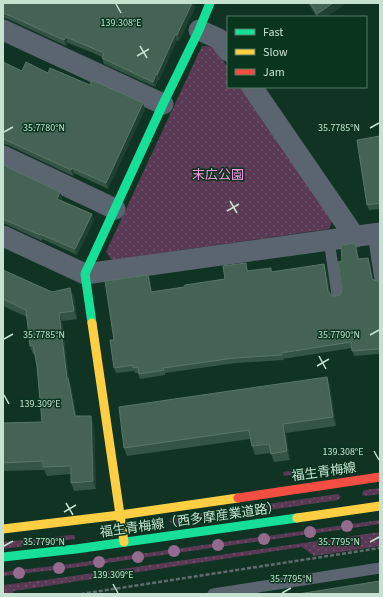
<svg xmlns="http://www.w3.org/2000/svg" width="383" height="597" font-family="'Source Sans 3','Noto Sans JP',sans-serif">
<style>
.grass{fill:url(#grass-dots)}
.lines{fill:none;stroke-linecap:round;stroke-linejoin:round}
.path{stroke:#606c70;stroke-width:2.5;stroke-dasharray:4 2;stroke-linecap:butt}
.lane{stroke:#5a656f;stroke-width:11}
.street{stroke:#5a656f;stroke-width:21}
.fast{stroke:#16e098;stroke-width:9}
.slow{stroke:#ffcf43;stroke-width:9}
.jam{stroke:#f24e42;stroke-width:9}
.tree{fill:#936b8e}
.wall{fill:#345445}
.shaded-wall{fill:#1f4032}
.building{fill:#446354;stroke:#587767}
.ticks{fill:none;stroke:#c5e1cf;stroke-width:1.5}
.labels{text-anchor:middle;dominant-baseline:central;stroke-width:3;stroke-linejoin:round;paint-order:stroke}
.park-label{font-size:13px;fill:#fe98e5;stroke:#09351f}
.street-label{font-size:13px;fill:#c5e1cf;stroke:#09351f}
.ticks-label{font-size:10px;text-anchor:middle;fill:#c5e1cf;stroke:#09351f;stroke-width:3;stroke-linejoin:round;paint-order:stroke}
</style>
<defs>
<pattern id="grass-dots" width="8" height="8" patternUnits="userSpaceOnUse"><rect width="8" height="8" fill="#593953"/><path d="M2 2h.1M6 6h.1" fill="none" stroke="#6f556b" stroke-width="1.8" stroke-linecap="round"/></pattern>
</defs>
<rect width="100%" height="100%" fill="#103324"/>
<g class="grass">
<polygon points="202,46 214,47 228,68 228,87 241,87 332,221 329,229 112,260 106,252"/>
<polygon points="330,465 331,469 284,476 283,472"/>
<polygon points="380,488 380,494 366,496 362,495 363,491 365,490"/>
<polygon points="338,494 341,497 338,500 173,524 170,522 171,518"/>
<polygon points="380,520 380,524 71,568 3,576 3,572 70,564"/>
<polygon points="380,532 380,546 314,556 302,547 14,591 12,594 3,594 3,585 52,579"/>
<polygon points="71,535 74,535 75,539 3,549 3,542"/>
</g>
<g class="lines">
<polyline class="path" points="81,594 380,548"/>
<g class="lane">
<polyline points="373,234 380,280"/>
<polyline points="329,240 337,295"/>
<polyline points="213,594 380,568"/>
</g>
<g class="street">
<polyline points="3,30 163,104"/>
<polyline points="199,30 219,39 228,51"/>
<polyline points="252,87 355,237"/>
<polyline points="3,156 115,209"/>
<polyline points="3,236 85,274 380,233"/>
</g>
<g class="fast">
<polyline points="92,323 85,274 163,104 199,30 210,3"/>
<polyline points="3,557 76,549 297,518"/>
</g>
<g class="slow">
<polyline points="92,323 124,542"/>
<polyline points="297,518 380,506"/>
<polyline points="3,529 120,515 238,498"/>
</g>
<polyline class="jam" points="238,498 380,477"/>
</g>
<g class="tree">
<circle cx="347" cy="526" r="6"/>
<circle cx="310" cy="532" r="6"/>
<circle cx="264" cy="539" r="6"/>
<circle cx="218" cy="545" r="6"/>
<circle cx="174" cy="551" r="6"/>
<circle cx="138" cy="557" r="6"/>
<circle cx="99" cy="562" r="6"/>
<circle cx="59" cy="568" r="6"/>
<circle cx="19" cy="573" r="6"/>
</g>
<g class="wall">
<polygon points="3,3 193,3 195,8 179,41 177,40 159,80 158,80 155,87 104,64 102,58 102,57 91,52 68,43 66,46 8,19 3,18"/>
<polygon points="308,3 346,3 326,17 317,17"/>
<polygon points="3,62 22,71 48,73 90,85 143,103 145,109 108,189 74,173 73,176 8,145 3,144"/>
<polygon points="380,136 380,209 369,210 367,205"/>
<polygon points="3,165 62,197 61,201 92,214 94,220 77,255 42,239 42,241 3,223"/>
<polygon points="357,249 359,259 370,263 373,279 379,282 380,281 380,354 354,356 352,348 283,359 284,360 236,363 165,373 165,375 140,379 138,373 135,373 134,371 116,373 114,368 114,340 148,275 150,280 152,292 184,287 225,279 246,263 248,271 271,268 272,272 326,269 330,293 332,296 336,296 340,295 342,289 342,261"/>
<polygon points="3,270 52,292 70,288 74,297 77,319 62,321 69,381 71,386 76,416 94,425 96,489 74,491 71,483 71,474 47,476 44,470 3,471 3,423 42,422 37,366 35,354 33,354 30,346 27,317 3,306"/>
<polygon points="327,377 330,386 336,426 286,433 290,460 274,462 271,453 255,455 252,446 250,439 127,456 124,448"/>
</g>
<g class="shaded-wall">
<polygon points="190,3 193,3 195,8 179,41 177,35"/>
<polygon points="333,3 346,3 326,17 319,17 317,14"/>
<polygon points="175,35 177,40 159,80 157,75"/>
<polygon points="66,37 68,43 66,46 64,40"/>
<polygon points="156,74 158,80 155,87 153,82"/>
<polygon points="143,103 145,109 108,189 106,183"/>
<polygon points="72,168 74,173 73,176 71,170"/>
<polygon points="60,192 62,197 59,204 57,199"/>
<polygon points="92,214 94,220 77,255 75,249"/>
<polygon points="355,243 357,249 360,265 358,259"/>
<polygon points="368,258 370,263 374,284 372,279"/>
<polygon points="324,264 326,269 330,296 328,291"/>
<polygon points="148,275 150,280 153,297 151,292"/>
<polygon points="70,288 74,297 77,319 74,311"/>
<polygon points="59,313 62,321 69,381 71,386 78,424 75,416 67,378"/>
<polygon points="327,377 330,386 336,426 333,417"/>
<polygon points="91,416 94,425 96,489 93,481"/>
<polygon points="283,424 286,433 290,460 287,451"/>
</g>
<g class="building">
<polygon points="3,3 192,3 177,35 175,35 157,75 156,74 153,82 102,58 104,53 66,37 64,40 6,14 3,13"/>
<polygon points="310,3 333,3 317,14"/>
<polygon points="3,62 22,71 26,62 48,73 50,68 90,85 92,80 143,103 106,183 72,168 71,170 6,140 3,139"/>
<polygon points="380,136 380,203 367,205 357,140"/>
<polygon points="3,165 60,192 57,199 92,214 75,249 40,234 40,235 3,219"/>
<polygon points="355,243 358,259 368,258 372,279 379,282 380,281 380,349 352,351 351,342 281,353 282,355 234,358 163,368 164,370 139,374 138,367 133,368 133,365 114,368 110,340 114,340 105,281 148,275 151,292 184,287 185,285 225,279 223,266 246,263 247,271 271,268 271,272 324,264 328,291 332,296 336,296 340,295 342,289 338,262 342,261 341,245"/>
<polygon points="3,270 52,292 70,288 74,311 59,313 67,378 68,378 75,416 91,416 93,481 71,483 71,466 43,467 43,461 3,463 3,423 42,422 37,366 33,345 30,346 26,310 3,299"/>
<polygon points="327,377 333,417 283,424 287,451 271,454 269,444 252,446 249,430 124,448 119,407"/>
<polygon points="380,581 380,594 298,594"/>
</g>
<path class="ticks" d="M116 4 121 13M140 46 147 58M137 56 149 49M370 128 379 123M4 132 13 127M230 201 237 213M227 211 239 204M370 335 379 330M4 339 13 334M319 356 326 369M317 366 329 359M4 395 9 404M374 451 379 460M66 503 73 515M64 512 76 505M370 542 379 537M4 546 13 541M113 584 118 593M282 593 291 588"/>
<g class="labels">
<g class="park-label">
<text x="218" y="175">末広公園</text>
</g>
<g class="street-label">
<text transform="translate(324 472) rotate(-8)">福生青梅線</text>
<text transform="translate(190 520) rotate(-8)">福生青梅線（西多摩産業道路）</text>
</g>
</g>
<g class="ticks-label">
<text x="121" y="26">139.308°E</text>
<text x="44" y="131">35.7780°N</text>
<text x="339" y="131">35.7785°N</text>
<text x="44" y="338">35.7785°N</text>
<text x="339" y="338">35.7790°N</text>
<text x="40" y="407">139.309°E</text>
<text x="343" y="455">139.308°E</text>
<text x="44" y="545">35.7790°N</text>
<text x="339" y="545">35.7795°N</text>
<text x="113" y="578">139.309°E</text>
<text x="291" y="582">35.7795°N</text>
</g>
<rect width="383" height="597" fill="none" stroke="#c5e1cf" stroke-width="8"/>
<rect x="227" y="16" width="140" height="72" fill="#09351f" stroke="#547a65"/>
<rect x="235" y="29" width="20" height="6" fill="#16e098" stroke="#547a65"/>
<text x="263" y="36" font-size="12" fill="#c5e1cf">Fast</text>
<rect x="235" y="49" width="20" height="6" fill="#ffcf43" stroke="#547a65"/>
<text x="263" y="56" font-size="12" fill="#c5e1cf">Slow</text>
<rect x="235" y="69" width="20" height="6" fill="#f24e42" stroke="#547a65"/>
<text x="263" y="76" font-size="12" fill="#c5e1cf">Jam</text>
</svg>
